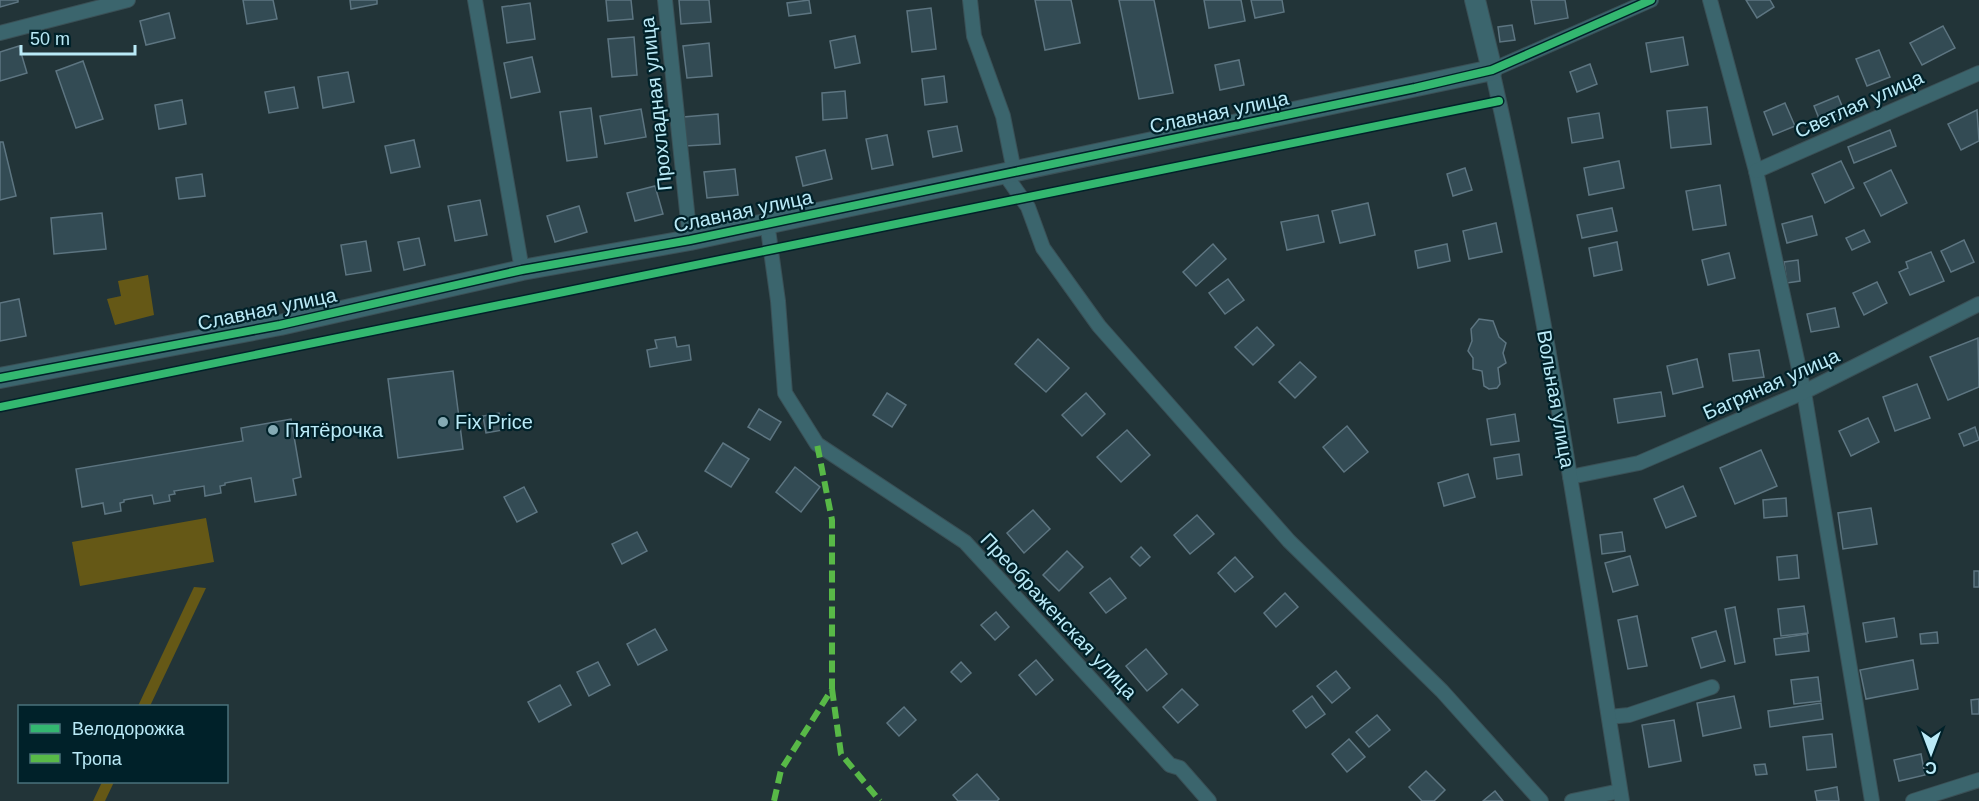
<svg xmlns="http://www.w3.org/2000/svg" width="1979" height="801" font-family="Helvetica,sans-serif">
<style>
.green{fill:#655816}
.building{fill:#334b54;stroke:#5d7581;stroke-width:1.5}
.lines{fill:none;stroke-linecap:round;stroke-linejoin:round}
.street-casing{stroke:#3a5056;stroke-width:16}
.secondary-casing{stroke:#3a5056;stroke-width:22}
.street{stroke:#3b656d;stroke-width:14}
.secondary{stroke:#3b656d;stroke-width:20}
.quiet{stroke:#58b947;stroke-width:6;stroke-dasharray:12 6;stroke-linecap:butt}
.cycleway-casing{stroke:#002129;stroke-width:11}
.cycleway{stroke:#33b770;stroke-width:8}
.poi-dot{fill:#85aab4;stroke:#002129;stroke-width:2}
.labels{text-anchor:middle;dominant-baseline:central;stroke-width:4.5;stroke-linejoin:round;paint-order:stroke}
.street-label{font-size:20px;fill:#baeaf7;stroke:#002129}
.poi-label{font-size:20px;fill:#baeaf7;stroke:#002129;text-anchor:start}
</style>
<rect width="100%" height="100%" fill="#223438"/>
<g class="green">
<polygon points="148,275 154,315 115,325 107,299 121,296 118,281"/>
<polygon points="206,518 214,562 80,586 72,542"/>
<polygon points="194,587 206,588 150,706 138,706"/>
<polygon points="102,782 114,782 105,801 93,801"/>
</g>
<g class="building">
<polygon points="0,0 18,0 18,2 0,7"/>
<polygon points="243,0 273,0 277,19 247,24"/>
<polygon points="350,0 377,0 377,4 351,9"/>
<polygon points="606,0 631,0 633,19 608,21"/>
<polygon points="679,0 709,0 711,22 681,24"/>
<polygon points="809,0 811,13 789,16 787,3"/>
<polygon points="1035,0 1071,0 1080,43 1045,50"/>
<polygon points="1119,0 1154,0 1173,93 1139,99"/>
<polygon points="1204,0 1241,0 1245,21 1209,28"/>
<polygon points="1251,0 1282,0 1284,12 1255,18"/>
<polygon points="1531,0 1565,0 1568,18 1535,24"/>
<polygon points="1746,0 1770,0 1774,7 1757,18"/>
<polygon points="530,3 535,39 507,43 502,7"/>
<polygon points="931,8 936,49 912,52 907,11"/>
<polygon points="169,13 175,38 146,45 140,21"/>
<polygon points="1512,25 1515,40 1500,42 1498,27"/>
<polygon points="1943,26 1955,48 1922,65 1910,43"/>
<polygon points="855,36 860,63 835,68 830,41"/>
<polygon points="634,37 637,75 612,77 608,39"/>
<polygon points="1683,37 1688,65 1651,72 1646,43"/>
<polygon points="709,43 712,76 687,78 683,46"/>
<polygon points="19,46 27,73 0,81 0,52"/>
<polygon points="1879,50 1890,77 1867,86 1856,59"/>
<polygon points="532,57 540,92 511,98 504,63"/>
<polygon points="1239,60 1244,85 1220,90 1215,65"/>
<polygon points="83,61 103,119 76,128 56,71"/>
<polygon points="1590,64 1597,84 1577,92 1570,72"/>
<polygon points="348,72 354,102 323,108 318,77"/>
<polygon points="944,76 947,102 925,105 922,79"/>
<polygon points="294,87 298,108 269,113 265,92"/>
<polygon points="845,91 847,118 823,120 822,93"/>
<polygon points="1838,96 1844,111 1820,121 1814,106"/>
<polygon points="182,100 186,124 159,129 155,105"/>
<polygon points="1785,103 1795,126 1773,135 1764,112"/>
<polygon points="1707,107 1711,144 1671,148 1667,111"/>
<polygon points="591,108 597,157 567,161 560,112"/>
<polygon points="641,109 646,137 605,144 600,116"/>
<polygon points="1977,110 1979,141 1961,150 1948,124"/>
<polygon points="1599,113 1603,138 1572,143 1568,118"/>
<polygon points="718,114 720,144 685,146 683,117"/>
<polygon points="957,126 962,151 933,157 928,131"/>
<polygon points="1890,130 1896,146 1854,163 1848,147"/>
<polygon points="887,135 893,165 872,169 866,139"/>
<polygon points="414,140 420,167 391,173 385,146"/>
<polygon points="0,142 3,142 16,196 0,200"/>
<polygon points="825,150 832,179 803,186 796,157"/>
<polygon points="1619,161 1624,188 1589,195 1584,168"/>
<polygon points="1841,161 1854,188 1825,203 1812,174"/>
<polygon points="1465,168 1472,190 1453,196 1447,174"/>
<polygon points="735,169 738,195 707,198 704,172"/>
<polygon points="1891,170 1907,203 1881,216 1864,183"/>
<polygon points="202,174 205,196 179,199 176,178"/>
<polygon points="1720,185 1726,225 1693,230 1686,191"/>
<polygon points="655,186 663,214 635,221 627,193"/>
<polygon points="480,200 487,235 455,241 448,206"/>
<polygon points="1368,203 1375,235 1340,243 1332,211"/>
<polygon points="579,206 587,232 555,242 547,216"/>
<polygon points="1612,208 1617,231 1582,238 1577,215"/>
<polygon points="102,213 106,249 54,254 51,218"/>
<polygon points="1318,215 1324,242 1287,250 1281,222"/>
<polygon points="1812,216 1817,235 1787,243 1782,224"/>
<polygon points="1496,223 1502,252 1469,259 1463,231"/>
<polygon points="1864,230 1870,242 1852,250 1846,238"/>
<polygon points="419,238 425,265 404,270 398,242"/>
<polygon points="1964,240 1974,262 1951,272 1941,251"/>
<polygon points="366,241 371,271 346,275 341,245"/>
<polygon points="1617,242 1622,270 1594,276 1589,248"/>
<polygon points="1213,244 1226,259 1196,286 1183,272"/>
<polygon points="1447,244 1450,261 1418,268 1415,251"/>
<polygon points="1931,252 1944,281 1910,295 1899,272 1908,268 1906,262"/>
<polygon points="1729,253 1735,278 1708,285 1702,260"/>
<polygon points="1798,260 1800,281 1787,283 1784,262"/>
<polygon points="1228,279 1244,300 1225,314 1209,293"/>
<polygon points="1877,282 1887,303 1864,315 1853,293"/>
<polygon points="19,299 26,336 0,341 0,303"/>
<polygon points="1835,308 1839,327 1811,332 1807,314"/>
<polygon points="1479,319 1493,321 1499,337 1506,343 1503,353 1506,363 1498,368 1500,384 1497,388 1489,389 1484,386 1482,371 1473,369 1473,358 1468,351 1472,341 1471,329"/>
<polygon points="1257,327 1274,345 1253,365 1235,347"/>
<polygon points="675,337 677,347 689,345 691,360 650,367 647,350 657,348 655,340"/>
<polygon points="1978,338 1979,387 1948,400 1930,357"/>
<polygon points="1038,339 1069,368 1046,392 1015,364"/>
<polygon points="1759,350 1764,377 1733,381 1729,354"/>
<polygon points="1697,359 1703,387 1673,394 1667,366"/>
<polygon points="1300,362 1316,377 1295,398 1279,382"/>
<polygon points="453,371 463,449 398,458 388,379"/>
<polygon points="1917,384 1930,418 1895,431 1883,397"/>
<polygon points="1661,392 1665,416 1618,423 1614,399"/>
<polygon points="887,393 906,405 892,427 873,415"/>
<polygon points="1086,393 1105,414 1082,436 1062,415"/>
<polygon points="759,409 781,422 770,440 748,427"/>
<polygon points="499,413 503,430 486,433 483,416"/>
<polygon points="1515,414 1519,441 1491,445 1487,419"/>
<polygon points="1868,418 1879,442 1851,456 1839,431"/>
<polygon points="291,419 301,477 293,479 296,495 255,502 251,478 225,483 225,485 220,486 221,493 205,496 204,486 174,491 175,494 169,495 170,501 154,504 152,495 124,500 124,502 120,503 121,511 105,514 103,503 82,507 76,469 243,441 241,428"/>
<polygon points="1347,426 1368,452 1344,472 1323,447"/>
<polygon points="1975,427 1979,440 1964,446 1959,434"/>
<polygon points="1127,430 1150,455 1121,482 1097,457"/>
<polygon points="723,443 749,459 731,487 705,471"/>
<polygon points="1761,450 1777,486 1735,504 1720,468"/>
<polygon points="1519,454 1522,475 1497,479 1494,458"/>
<polygon points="795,467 820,487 801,512 776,492"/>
<polygon points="1468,474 1475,497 1444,506 1438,483"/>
<polygon points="1683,486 1696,516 1666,528 1654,499"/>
<polygon points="524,487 537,512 517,522 504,497"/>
<polygon points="1786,498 1787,516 1764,518 1763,500"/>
<polygon points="1871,508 1877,544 1843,549 1838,513"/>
<polygon points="1033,510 1050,529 1024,553 1007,533"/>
<polygon points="1197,515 1214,534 1190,554 1174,535"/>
<polygon points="637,532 647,551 622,564 612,544"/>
<polygon points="1622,532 1625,551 1602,554 1600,535"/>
<polygon points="1141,547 1150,557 1140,566 1131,557"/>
<polygon points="1067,551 1083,567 1059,591 1043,575"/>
<polygon points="1797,555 1799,578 1779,580 1777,557"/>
<polygon points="1630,556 1638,585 1613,592 1605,563"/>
<polygon points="1235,557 1253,577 1235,592 1218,573"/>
<rect x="1974" y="571" width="5" height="16"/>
<polygon points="1110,578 1126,598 1106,613 1090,593"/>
<polygon points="1285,593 1298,607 1276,627 1264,613"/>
<polygon points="1804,606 1808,633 1781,636 1778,609"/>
<polygon points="1735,607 1745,662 1735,664 1725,609"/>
<polygon points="996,612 1009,627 995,640 981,625"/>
<polygon points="1637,616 1647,666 1628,669 1618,620"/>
<polygon points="1894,618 1897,637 1866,642 1863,623"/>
<polygon points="655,629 667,650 638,665 627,644"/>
<polygon points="1716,631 1725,661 1701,668 1692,638"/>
<polygon points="1937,632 1938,643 1921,644 1920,634"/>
<polygon points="1807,634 1809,651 1776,655 1774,639"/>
<polygon points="1146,649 1167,674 1147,691 1126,666"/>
<polygon points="1036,660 1053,680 1036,695 1019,675"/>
<polygon points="1913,660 1918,689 1866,699 1860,670"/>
<polygon points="598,662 610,685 589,696 577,672"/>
<polygon points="961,662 971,673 961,682 951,672"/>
<polygon points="1336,671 1350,688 1332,703 1317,686"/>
<polygon points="1818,677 1821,701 1794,704 1791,680"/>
<polygon points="560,685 571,705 539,722 528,702"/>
<polygon points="1182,689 1198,705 1178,723 1163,707"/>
<polygon points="1312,696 1325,714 1306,728 1293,711"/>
<polygon points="1734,696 1741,728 1703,736 1697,703"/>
<polygon points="1979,699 1979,714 1972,714 1971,700"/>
<polygon points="1821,703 1823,719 1770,727 1768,711"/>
<polygon points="904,707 916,720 899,736 887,723"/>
<polygon points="1377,715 1390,730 1369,747 1356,732"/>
<polygon points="1674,720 1681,761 1649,767 1642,725"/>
<polygon points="1832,734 1836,767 1807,770 1803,737"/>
<polygon points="1349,739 1365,757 1347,772 1332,754"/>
<polygon points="1921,754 1925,775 1899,781 1894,760"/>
<polygon points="1765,764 1767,774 1756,775 1754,765"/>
<polygon points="1426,771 1445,790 1434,801 1422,801 1409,787"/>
<polygon points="977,774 999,799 997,801 958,801 953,795"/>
<polygon points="1837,787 1839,801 1817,801 1815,791"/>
<polygon points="1495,791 1503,801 1483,801"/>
</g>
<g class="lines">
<defs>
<g id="street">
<polyline points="475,0 522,270"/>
<polyline points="665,0 690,240"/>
<polyline points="970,0 974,36 1003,116 1014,171"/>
<polyline points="1710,0 1756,171 1804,392 1872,801"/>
<polyline points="0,33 128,0"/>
<polyline points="1756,171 1979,73"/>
<polyline points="1004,173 1028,207 1043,248 1099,326 1289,541 1442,691 1541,801"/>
<polyline points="767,222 778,301 785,393 817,444 965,542 1170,765 1180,768 1209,801"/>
<polyline points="1570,477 1639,463 1804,392 1979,304"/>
<polyline points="1609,717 1629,715 1712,687"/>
<polyline points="1572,801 1620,791"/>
<path d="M1622 801C1583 557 1547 311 1492 70L1651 0"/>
<polyline points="1913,801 1979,780"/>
</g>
<polyline id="secondary" points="0,378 280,325 522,270 690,240 1492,70 1475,0"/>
</defs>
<use href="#street" class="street-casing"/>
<use href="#secondary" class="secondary-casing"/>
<use href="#street" class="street"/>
<use href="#secondary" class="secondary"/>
<g class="quiet">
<polyline points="832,689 841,754 880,801"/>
<polyline points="774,801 781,770 832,689 832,520 817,444"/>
</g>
<defs>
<g id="cycleway">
<polyline points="0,378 280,325 522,270 690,240 1415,88 1492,70 1651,0"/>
<polyline points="0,407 1499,101"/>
</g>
</defs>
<use href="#cycleway" class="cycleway-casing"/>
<use href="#cycleway" class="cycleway"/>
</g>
<g class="poi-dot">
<circle cx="443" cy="422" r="6"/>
<circle cx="273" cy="430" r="6"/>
</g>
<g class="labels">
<g class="street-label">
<text transform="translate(656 104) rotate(-96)">Прохладная улица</text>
<text transform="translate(1859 104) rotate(-24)">Светлая улица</text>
<text transform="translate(1219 112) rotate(-12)">Славная улица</text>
<text transform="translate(743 211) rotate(-12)">Славная улица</text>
<text transform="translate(267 309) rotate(-12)">Славная улица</text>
<text transform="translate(1771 384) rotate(-24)">Багряная улица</text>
<text transform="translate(1556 399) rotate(80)">Вольная улица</text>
<text transform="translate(1059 616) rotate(47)">Преображенская улица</text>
</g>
<g class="poi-label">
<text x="455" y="422">Fix Price</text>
<text x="285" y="430">Пятёрочка</text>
</g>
</g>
<rect x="18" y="705" width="210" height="78" fill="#002129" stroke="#4a717b" stroke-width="1.5"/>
<rect x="30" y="724" width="30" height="9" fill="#33b770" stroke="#4a717b" stroke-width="1.5"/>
<text x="72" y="735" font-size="18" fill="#baeaf7">Велодорожка</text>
<rect x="30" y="754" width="30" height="9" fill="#58b947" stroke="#4a717b" stroke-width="1.5"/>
<text x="72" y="765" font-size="18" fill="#baeaf7">Тропа</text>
<g transform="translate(1931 753) rotate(180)" stroke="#002129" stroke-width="4.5" paint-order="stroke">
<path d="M0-4.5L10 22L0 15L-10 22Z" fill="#baeaf7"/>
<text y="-9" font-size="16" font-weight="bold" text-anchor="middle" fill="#baeaf7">С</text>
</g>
<path d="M21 45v9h114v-9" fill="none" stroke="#baeaf7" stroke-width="3"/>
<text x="30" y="45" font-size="18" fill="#baeaf7" stroke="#002129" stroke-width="4.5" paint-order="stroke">50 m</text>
</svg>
